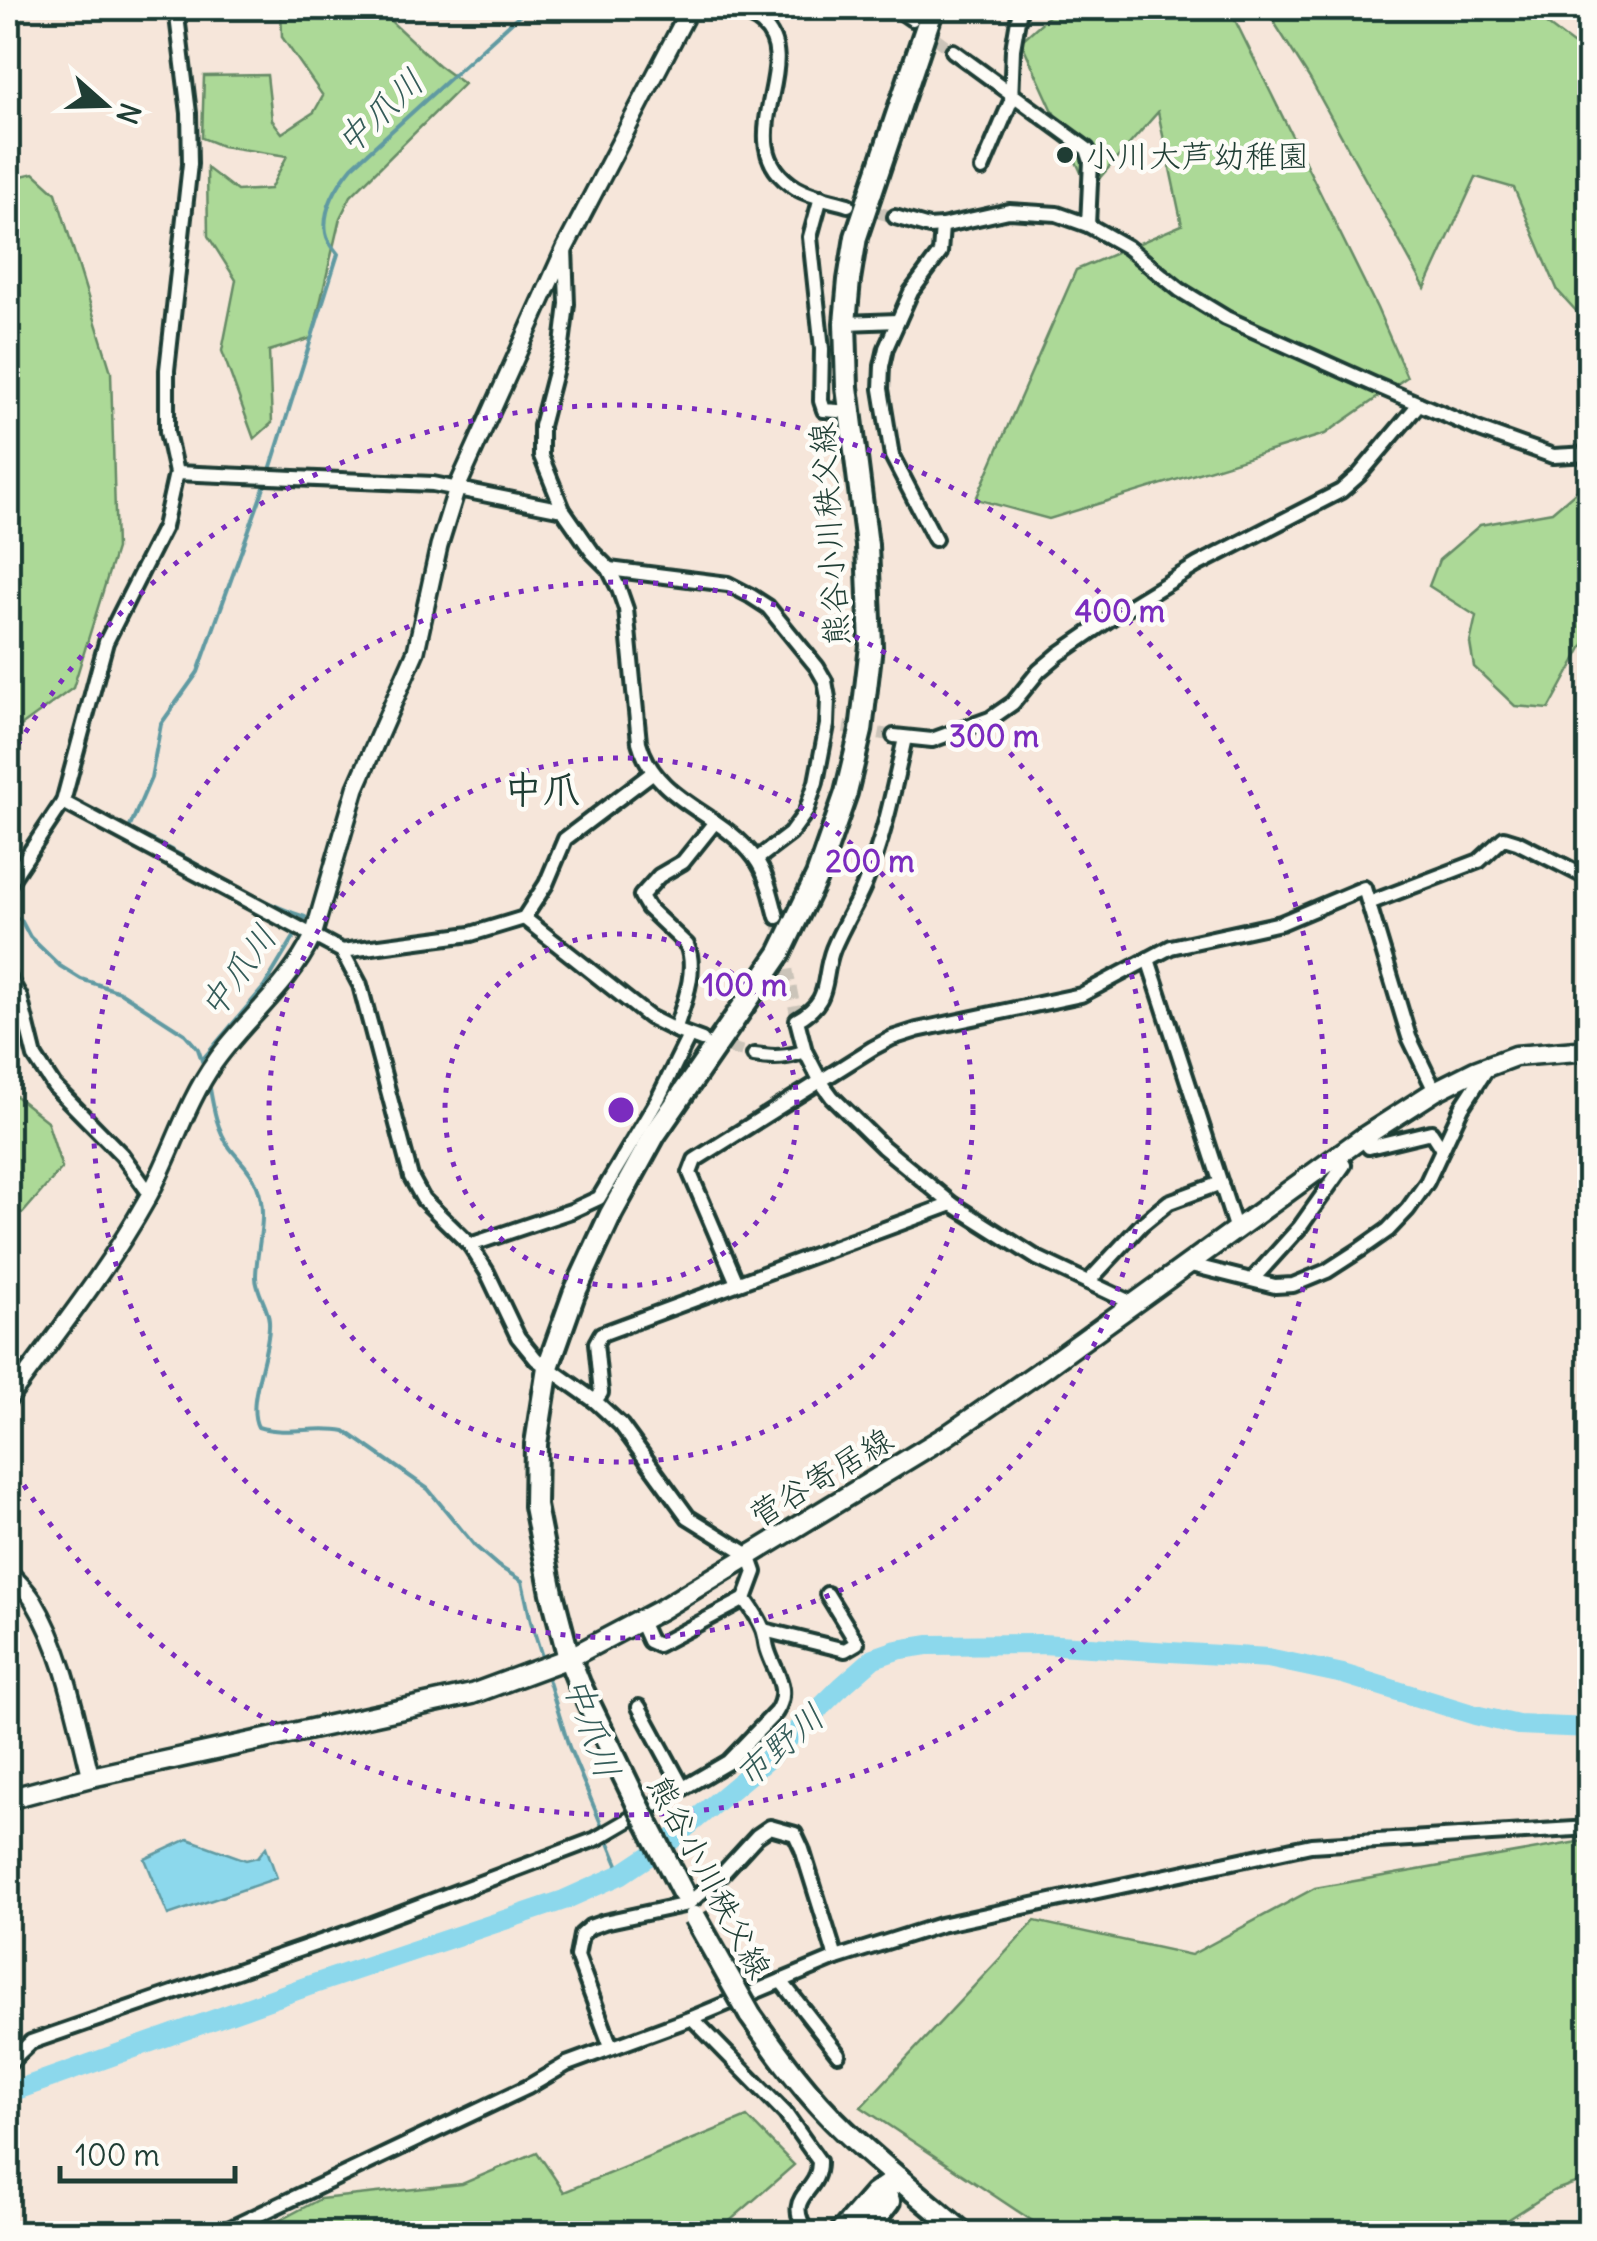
<svg xmlns="http://www.w3.org/2000/svg" width="1597" height="2241" font-family="Delius,'Klee One',sans-serif">
<style>
.green{fill:#acd997;stroke:#668b66;stroke-width:2.5}
.water{fill:#8cd8ec;stroke:#609aa2;stroke-width:2.5}
.lines{fill:none;stroke-linecap:round;stroke-linejoin:round}
.stream{stroke:#609aa2;stroke-width:4}
.river{stroke:#8cd8ec;stroke-width:20}
.minor-tunnel{stroke:#cbc4b9;stroke-width:12;stroke-dasharray:12 6;stroke-linecap:butt}
.minor-casing{stroke:#1f3d34;stroke-width:20}
.tertiary-casing{stroke:#1f3d34;stroke-width:22}
.secondary-casing{stroke:#1f3d34;stroke-width:25}
.primary-casing{stroke:#1f3d34;stroke-width:28}
.motorway-casing{stroke:#1f3d34;stroke-width:30}
.minor{stroke:#fdfcf7;stroke-width:12}
.tertiary{stroke:#fdfcf7;stroke-width:15}
.secondary{stroke:#fdfcf7;stroke-width:18}
.primary{stroke:#fdfcf7;stroke-width:20}
.motorway{stroke:#fdfcf7;stroke-width:22}
.primary-bridge-casing{stroke:#1f3d34;stroke-width:28;stroke-linecap:butt}
.primary-bridge{stroke:#fdfcf7;stroke-width:20}
.ring{fill:none;stroke:#7b2cbf;stroke-width:5;stroke-dasharray:5 10}
.poi-dot{fill:#1f3d34;stroke:#fdfcf7;stroke-width:4}
.labels{text-anchor:middle;dominant-baseline:central;stroke-width:9;stroke-linejoin:round;paint-order:stroke}
.poi-label{font-size:32px;fill:#1f3d34;stroke:#fdfcf7;text-anchor:start}
.street-label{font-size:32px;fill:#1f3d34;stroke:#fdfcf7}
.water-label{font-size:35px;font-style:italic;fill:#355c59;stroke:#fdfcf7}
.quarter-label{font-size:38px;font-weight:bold;fill:#1f3d34;stroke:#fdfcf7}
.centre{fill:#7b2cbf;stroke:#fdfcf7;stroke-width:5}
.ring-label{font-size:30px;text-anchor:middle;font-weight:bold;fill:#7b2cbf;stroke:#fdfcf7;stroke-width:9;stroke-linejoin:round;paint-order:stroke}
</style>
<rect width="100%" height="100%" fill="#f6e6da"/>
<filter id="ink" filterUnits="userSpaceOnUse"><feTurbulence type="fractalNoise" baseFrequency=".01" numOctaves="2"/><feDisplacementMap in="SourceGraphic" scale="20" xChannelSelector="R" yChannelSelector="G"/><feConvolveMatrix kernelMatrix="1 2 1 2 8 2 1 2 1" color-interpolation-filters="sRGB"/></filter>
<g filter="url(#ink)">
<g class="green">
<polygon points="281,8 379,8 382,13 438,65 464,84 351,196 340,218 312,338 269,351 272,423 254,439 222,351 236,280 208,236 207,168 237,191 270,189 287,156 222,146 202,138 204,76 267,75 272,120 282,133 314,112 323,96 282,37"/>
<polygon points="1058,8 1229,8 1377,308 1407,377 1325,434 1049,519 976,499 1076,270 1182,225 1158,112 1089,190 1021,41"/>
<polygon points="1265,8 1525,8 1589,56 1589,325 1558,291 1514,188 1476,177 1425,288 1310,79"/>
<polygon points="34,173 56,193 111,372 116,549 73,688 21,726 8,724 8,179"/>
<polygon points="1587,482 1590,482 1589,635 1549,709 1515,706 1474,667 1470,643 1476,616 1429,586 1439,560 1480,525 1552,512"/>
<polygon points="8,1090 47,1121 62,1168 23,1213 8,1210"/>
<polygon points="1589,1840 1589,2178 1553,2191 1487,2233 1046,2233 1040,2226 861,2107 1035,1921 1191,1955 1315,1888"/>
<polygon points="747,2117 794,2165 716,2233 256,2233 320,2199 462,2184 537,2152 564,2192"/>
</g>
<polygon class="water" points="188,1839 246,1860 258,1857 266,1847 277,1878 168,1915 145,1859"/>
<g class="lines">
<g class="stream">
<path d="M269 473 338 254C333 248 327 241 326 233 322 209 338 184 352 167L527 8"/>
<path d="M266 482 198 672 161 724 151 778 129 829C190 855 242 897 305 917L302 923"/>
<polyline points="8,913 21,920 30,937 60,966 81,979 120,992 185,1034 198,1049 205,1069"/>
<polyline points="202,1060 264,987 297,932"/>
<path d="M209 1083C213 1106 216 1128 230 1148 239 1160 252 1171 257 1186 269 1216 256 1247 256 1277 256 1292 268 1306 269 1321 271 1352 245 1402 258 1427 287 1436 317 1425 345 1431L428 1489 475 1546 498 1566 522 1581 531 1622 544 1663"/>
<polyline points="546,1672 569,1747 622,1874"/>
</g>
<polyline class="river" points="8,2093 311,1985 564,1900 622,1874 664,1846 770,1757 841,1687 874,1658 897,1650 928,1645 1042,1644 1268,1658 1343,1674 1475,1715 1518,1725 1590,1728"/>
<g class="minor-tunnel">
<polyline points="921,27 953,51"/>
<polyline points="860,208 895,217"/>
<polyline points="844,727 894,736"/>
<polyline points="777,917 797,1020"/>
<polyline points="713,1043 754,1055"/>
</g>
<defs>
<g id="minor">
<path d="M727 8C739 12 753 16 762 24 808 64 725 145 796 188 811 197 832 200 848 205"/>
<polyline points="896,8 912,19"/>
<polyline points="953,51 1087,149 1091,161 1088,225"/>
<polyline points="8,82 12,8"/>
<polyline points="982,169 1011,101 1013,49 1020,8"/>
<polyline points="821,197 810,237 822,349 821,401 824,410 851,412"/>
<polyline points="895,217 929,227 942,226 1009,211 1057,214 1088,225 1127,247 1180,290 1226,318 1373,384 1480,430 1553,456 1590,454"/>
<path d="M565 248 567 304 562 345 541 426V456L563 510 593 553 609 569 619 589 626 609 639 742C656 803 720 811 755 858 767 874 772 898 777 917"/>
<polyline points="845,323 898,321"/>
<polyline points="176,473 433,484 563,510"/>
<polyline points="935,539 892,456 881,389 882,366 886,348 911,292 940,253 942,226"/>
<polyline points="609,569 728,584 751,596 768,607 817,667 825,681 828,698 827,725 816,782 806,812 790,834 757,859"/>
<polyline points="894,736 932,740 990,719 1013,703 1039,671 1059,654 1117,614 1197,565 1341,491 1359,475 1419,404"/>
<path d="M905 738C894 788 884 839 864 886 855 907 842 927 833 949 821 980 833 1000 797 1020L805 1051 821 1082 832 1097 883 1147 952 1204 1037 1258 1132 1303"/>
<polyline points="8,885 63,802 106,642 164,527 176,473 167,432 167,370 190,164 189,113 176,8"/>
<polyline points="1369,903 1479,861 1504,838 1517,842 1590,879"/>
<polyline points="524,918 649,1017 675,1030 702,1040"/>
<polyline points="342,951 471,934 524,918 546,884 565,839 652,773"/>
<polyline points="1148,959 1236,1230"/>
<polyline points="8,976 20,997 35,1057 54,1086 122,1155 150,1194"/>
<path d="M675 1030C683 1005 698 971 687 945L648 908 641 896 659 876 683 862 715 822"/>
<path d="M754 1055C773 1058 787 1058 805 1051"/>
<polyline points="1362,1138 1369,1147 1431,1132 1442,1149"/>
<polyline points="470,1245 571,1211 599,1198 658,1099 689,1036"/>
<polyline points="1187,1264 1275,1286 1293,1285 1327,1271 1361,1249 1388,1230 1408,1209 1427,1182 1462,1107 1488,1067"/>
<polyline points="1253,1279 1300,1227 1344,1165 1338,1155"/>
<polyline points="1088,1282 1142,1224 1169,1202 1221,1183"/>
<polyline points="737,1283 690,1173 695,1160 873,1048 892,1038 917,1030 1081,995 1171,947 1281,923 1364,888 1409,1037 1435,1091"/>
<polyline points="595,1401 601,1393 596,1343 601,1334 952,1204"/>
<polyline points="640,1621 649,1641 658,1645 745,1599"/>
<polyline points="764,1630 845,1650 857,1643 827,1594"/>
<polyline points="639,1707 683,1788"/>
<polyline points="781,1981 838,2054"/>
<path d="M692 2018 785 2113 819 2161C820 2196 781 2193 808 2234"/>
<polyline points="611,2047 577,1956 581,1935 590,1927 604,1922 688,1904 723,1873 757,1836 770,1827 795,1834 802,1849 836,1958"/>
<path d="M8 2064 31 2042 350 1932 596 1839 728 1762 776 1712C791 1689 775 1673 768 1651 765 1643 766 1635 762 1627 758 1617 751 1608 745 1599L755 1572 749 1555 688 1517 621 1425 595 1401 536 1359 518 1337 487 1272 470 1245 423 1199 411 1177 360 985 342 951 63 802"/>
<polyline points="218,2234 528,2087 567,2064 692,2018 836,1958 940,1925 1311,1845 1590,1828"/>
</g>
<g id="tertiary">
<path d="M8 1400C56 1334 107 1271 147 1199 172 1155 185 1104 215 1062 246 1018 289 987 313 936L356 788 416 651 439 546 457 488 565 248 690 8"/>
<path d="M8 1571C16 1580 26 1589 33 1600 65 1653 76 1718 91 1777"/>
</g>
<polyline id="secondary" points="8,1799 91,1777 472,1694 569,1658 660,1610 946,1436 1049,1365 1362,1138 1435,1091 1475,1071 1515,1056 1590,1050"/>
<g id="primary">
<polyline points="637,1803 579,1683 569,1658 552,1593 535,1506 536,1444 548,1367 574,1294 611,1214 655,1134 780,953 817,876 846,793 861,731 871,646 867,545 847,387 845,323 849,280 856,237 933,8"/>
<path d="M750 2015C779 2056 808 2096 845 2131 883 2167 924 2199 964 2234"/>
</g>
<g id="motorway">
<polyline points="841,2234 875,2195 898,2179"/>
<polyline points="863,2234 888,2201"/>
</g>
</defs>
<use href="#minor" class="minor-casing"/>
<use href="#tertiary" class="tertiary-casing"/>
<use href="#secondary" class="secondary-casing"/>
<use href="#primary" class="primary-casing"/>
<use href="#motorway" class="motorway-casing"/>
<use href="#minor" class="minor"/>
<use href="#tertiary" class="tertiary"/>
<use href="#secondary" class="secondary"/>
<use href="#primary" class="primary"/>
<use href="#motorway" class="motorway"/>
<defs>
<g id="primary-bridge">
<polyline points="637,1803 683,1893"/>
<polyline points="695,1917 750,2015"/>
</g>
</defs>
<use href="#primary-bridge" class="primary-bridge-casing"/>
<use href="#primary-bridge" class="primary-bridge"/>
</g>
</g>
<g class="ring">
<circle cx="621" cy="1110" r="176"/>
<circle cx="621" cy="1110" r="352"/>
<circle cx="621" cy="1110" r="528"/>
<path d="M10 758A705 705 0 1 1 10 1462"/>
</g>
<circle class="poi-dot" cx="1065" cy="155" r="10"/>
<g class="labels">
<g class="poi-label">
<text x="1085" y="155">小川大芦幼稚園</text>
</g>
<g class="street-label">
<text transform="translate(829 534) rotate(-94)">熊谷小川秩父線</text>
<text transform="translate(821 1477) rotate(-31)">菅谷寄居線</text>
<text transform="translate(710 1877) rotate(62)">熊谷小川秩父線</text>
</g>
<g class="water-label">
<text transform="translate(379 111) rotate(-43)">中爪川</text>
<text transform="translate(237 971) rotate(-54)">中爪川</text>
<text transform="translate(593 1727) rotate(71)">中爪川</text>
<text transform="translate(779 1745) rotate(-41)">市野川</text>
</g>
<g class="quarter-label">
<text x="542" y="789">中爪</text>
</g>
</g>
<circle cx="621" cy="1110" r="15" class="centre"/>
<g class="ring-label">
<text x="1120" y="622">400 m</text>
<text x="994" y="747">300 m</text>
<text x="870" y="872">200 m</text>
<text x="745" y="996">100 m</text>
</g>
<rect width="1597" height="2241" fill="none" stroke="#fdfcf7" stroke-width="40"/>
<rect x="20" y="20" width="1557" height="2201" fill="none" stroke="#1f3d34" stroke-width="4" filter="url(#ink)"/>
<g transform="translate(105 105) rotate(110)" stroke="#fdfcf7" stroke-width="8" paint-order="stroke">
<path d="M0-8L18 38L0 25L-18 38Z" fill="#1f3d34"/>
<text y="-15" font-size="28" font-weight="bold" text-anchor="middle" fill="#1f3d34">N</text>
</g>
<path d="M60 2166v15h175v-15" fill="none" stroke="#1f3d34" stroke-width="5"/>
<text x="75" y="2166" font-size="30" fill="#1f3d34" stroke="#fdfcf7" stroke-width="8" paint-order="stroke">100 m</text>
</svg>
